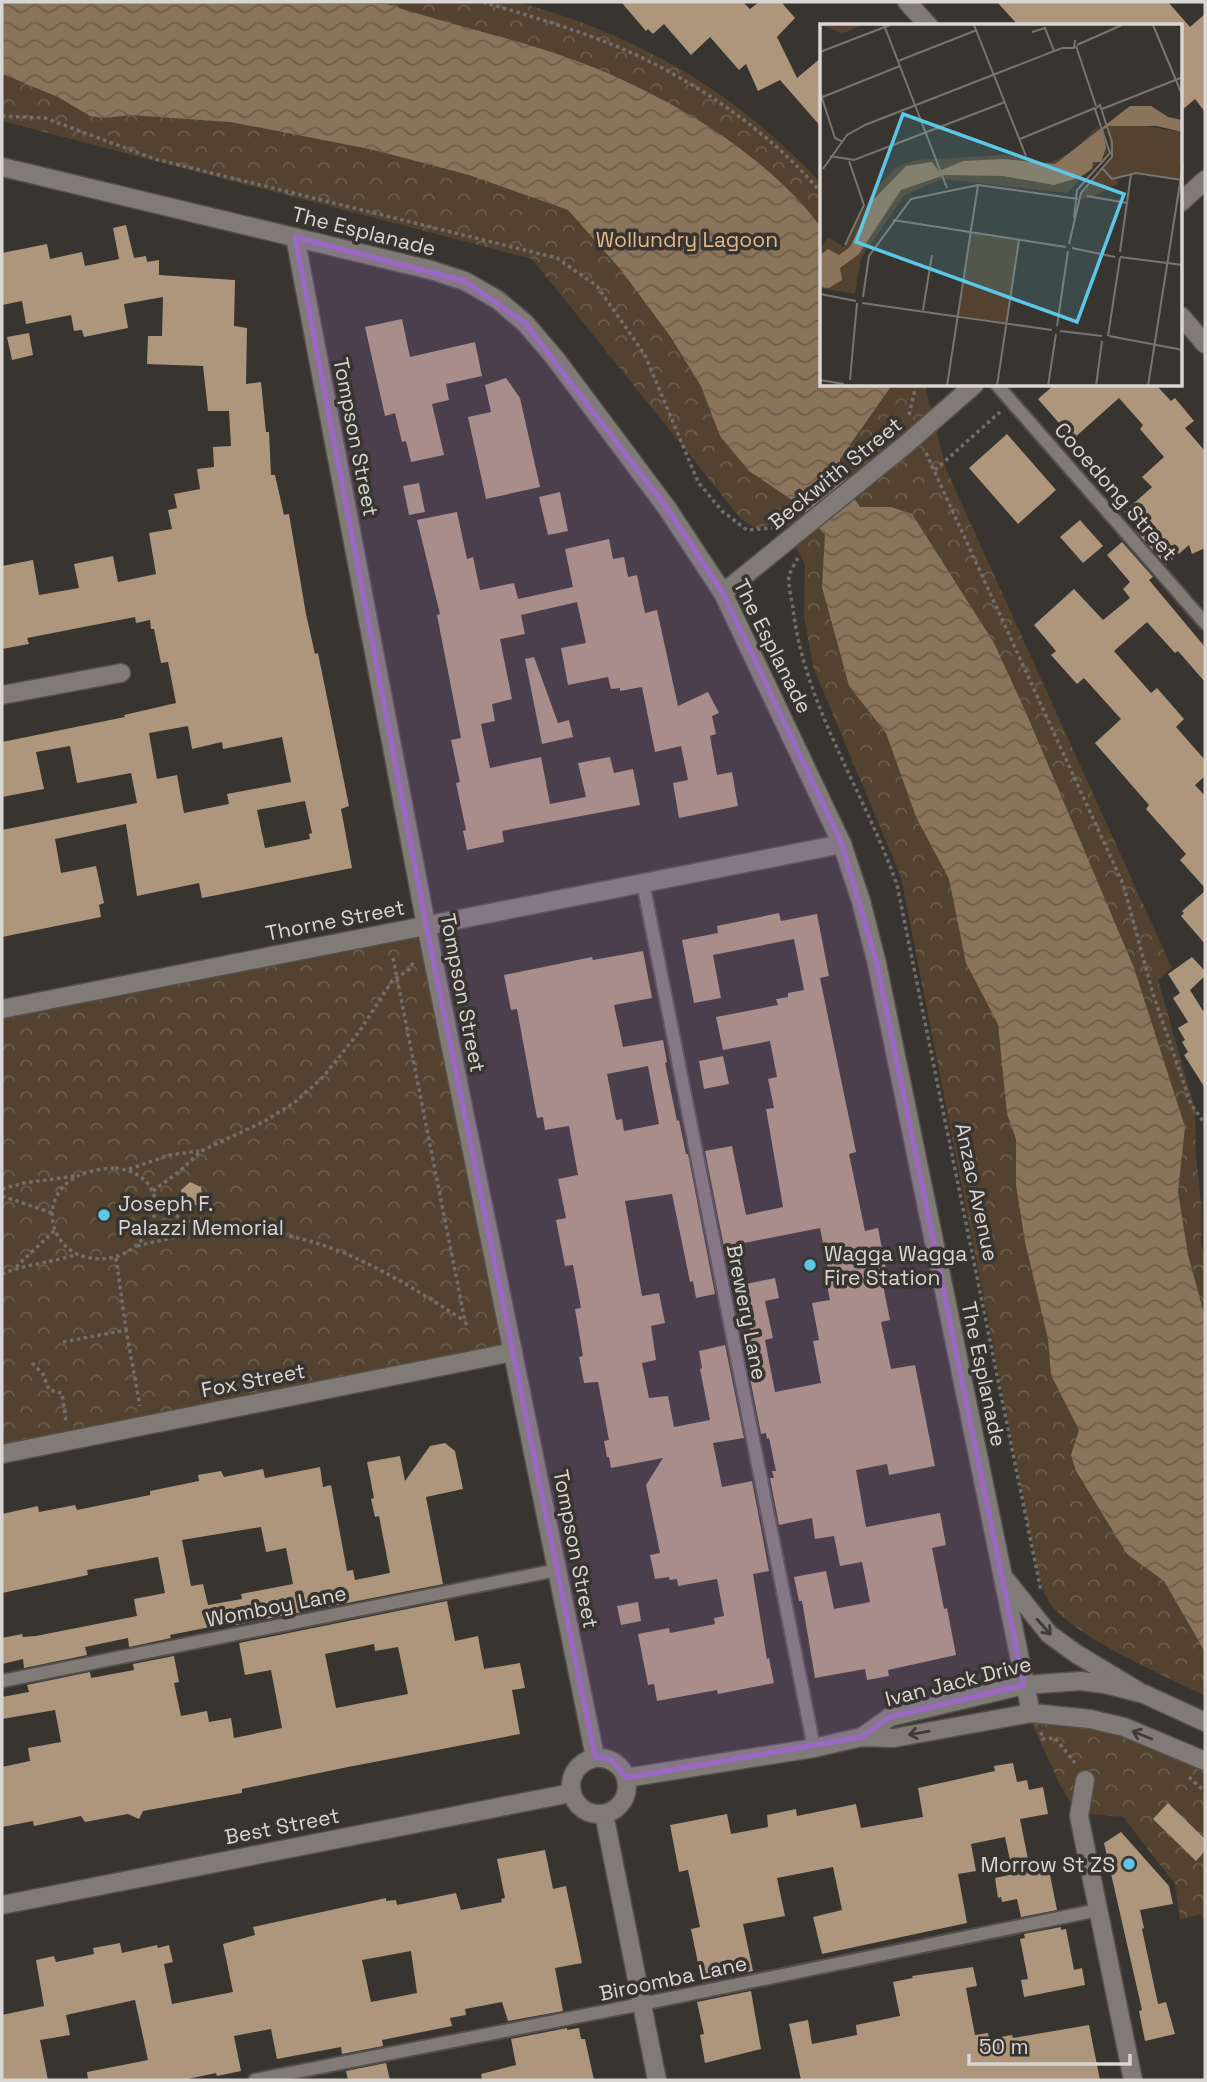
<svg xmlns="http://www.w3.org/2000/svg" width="1207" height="2082" font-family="'Space Grotesk',sans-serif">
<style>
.park{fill:url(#park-crowns)}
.water{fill:url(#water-waves)}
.building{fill:#ad967c;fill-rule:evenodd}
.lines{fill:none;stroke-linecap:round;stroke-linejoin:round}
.lane-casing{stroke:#54504c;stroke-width:16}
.street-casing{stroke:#54504c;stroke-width:21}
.secondary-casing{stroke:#54504c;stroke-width:21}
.path{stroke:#726e6a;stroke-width:3.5;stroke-dasharray:3.5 3.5;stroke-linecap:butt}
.lane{stroke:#807b76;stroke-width:12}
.street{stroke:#807b76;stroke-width:18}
.secondary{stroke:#807b76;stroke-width:18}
.oneway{stroke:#3f3b36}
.marked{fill:#9c68c6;fill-opacity:0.2;stroke:#9c68c6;stroke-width:5;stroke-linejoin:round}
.poi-dot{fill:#5cc7e7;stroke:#38342f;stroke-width:2.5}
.labels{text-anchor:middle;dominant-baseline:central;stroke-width:7;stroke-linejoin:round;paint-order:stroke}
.street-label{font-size:21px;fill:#d9d6d3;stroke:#38342f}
.park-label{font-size:21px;fill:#e1b98c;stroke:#38342f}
.poi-label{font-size:21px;fill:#d9d6d3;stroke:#38342f;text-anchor:start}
.inset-road{fill:none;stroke:#787571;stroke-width:2}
.view{fill:#5cc7e7;fill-opacity:0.15;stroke:#5cc7e7;stroke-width:3.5}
.inset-edge{fill:none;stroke:#d9d6d3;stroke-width:3.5}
</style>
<defs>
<pattern id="park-crowns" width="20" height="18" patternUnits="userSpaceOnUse" patternTransform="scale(1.75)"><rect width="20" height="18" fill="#52422f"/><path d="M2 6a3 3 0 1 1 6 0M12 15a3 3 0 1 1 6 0" fill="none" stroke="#6a5d4c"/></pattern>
<pattern id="water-waves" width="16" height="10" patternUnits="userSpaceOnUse" patternTransform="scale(1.75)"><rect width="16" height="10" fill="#8a745b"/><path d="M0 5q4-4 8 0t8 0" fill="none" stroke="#6d5f50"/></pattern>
</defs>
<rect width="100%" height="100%" fill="#38342f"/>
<g class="park">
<path d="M2 2H518C616 29 706 74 780 143 795 157 810 169 822 185V385H925L946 469 1172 968 1158 980 1195 1109 1196 1155 1202 1212 1201 1244 1205 1257V1696C1162 1674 1081 1641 1051 1605 1044 1595 1041 1581 1037 1569L901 877 813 667 804 615 805 565 784 522 756 528 741 519 532 259 2 121Z"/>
<polygon points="426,925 513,1352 2,1454 2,1009"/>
<polygon points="1029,1717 1090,1723 1205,1765 1205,1920 1200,1914 1180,1920 1175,1884 1123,1817 1076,1813 1059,1783"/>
</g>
<path class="water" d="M2 2 387 4C459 28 535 42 605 72 658 95 711 124 756 161 780 181 804 203 822 229V385H892L840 459V475L860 507H891L912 514 994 643 1027 715 1134 968 1185 1127 1178 1191 1188 1255 1205 1317V1652L1164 1581 1127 1554 1076 1471 1071 1455 1079 1430 1051 1375 1048 1339 1025 1242 1016 1185V1139L1007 1114 998 1024 966 963 949 879 916 817 886 733 849 686 822 587 825 535 798 504 749 471 720 436 701 386 670 336 621 270 568 210 469 175 374 150 267 129 230 122 131 115 105 118 90 116 58 97 2 74Z"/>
<g class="building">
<polygon points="621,2 743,2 750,9 759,2 781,2 795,18 777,37 797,78 822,57 822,128 780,80 758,91 746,64 739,70 710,37 691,55 664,24 653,34 648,29 646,31"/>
<polygon points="997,2 1168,2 1190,27 1205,14 1205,112 1195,99 1181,111 1181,26 1019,26"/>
<path d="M126 225 134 258 146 256 147 262 159 260V275L235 280 234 326 247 328 246 384 261 382 266 432H269L271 475H275L284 515 289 514 306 614 315 654 318 653 349 806 341 809 352 868 202 898 199 883 137 896 126 824 55 839 61 873 96 866 104 903 99 905 101 917 2 937V830L137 803 131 773 77 783 70 746 36 752 44 789 2 797V742L125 717 124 715 176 703 168 662 161 663 154 629H151L150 620 136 623 135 617 27 638 29 644 2 649V566L33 560 39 595 79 588 74 564 113 556 118 582 156 574 149 533 172 529 168 510 177 508 174 494 200 489 197 469 214 467 213 447 231 446 229 411H208L203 366 147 364 148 336H162L163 297 124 304 128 328 84 337 82 330 74 331 71 315 26 324 22 301 2 305V253L47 244 50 259 82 252 85 266 119 259 113 228ZM188 726 192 749 222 742 223 749 282 737 291 782 227 794 229 804 184 813 177 775 157 779 149 733ZM305 801 312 833 309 834 310 839 265 848 257 810Z"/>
<polygon points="402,319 410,357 475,342 482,376 446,384 449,400 432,404 444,455 411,462 406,441 402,442 395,413 385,416 365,327"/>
<polygon points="29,333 33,355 12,360 7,337"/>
<polygon points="506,378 520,398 540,487 486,499 468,417 491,412 485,385"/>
<polygon points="1054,385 1156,385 1171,401 1175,398 1194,421 1185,428 1205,451 1205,548 1192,554 1189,545 1166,565 1135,530 1138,527 1124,512 1152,487 1142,477 1164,457 1140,429 1143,425 1119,398 1073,439 1038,399"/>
<polygon points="1007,434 1056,490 1018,524 969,468"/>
<polygon points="419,483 425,512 409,515 403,486"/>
<polygon points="560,492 568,531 548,535 539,497"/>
<polygon points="457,512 467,559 473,557 480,590 514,583 518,599 573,587 565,549 609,539 613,559 624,557 628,577 637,575 645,613 657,610 678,706 708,692 719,713 712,716 716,734 710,736 717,775 732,772 738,806 679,818 673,783 688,780 681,746 655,752 642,687 620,691 620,688 611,689 608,677 568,685 561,648 586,643 577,602 521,615 525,634 500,639 512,699 492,704 495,721 481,724 490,768 541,757 550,804 586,797 578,763 610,757 614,773 633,769 640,805 502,831 504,842 467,850 463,831 466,830 456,783 460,782 451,740 461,738 437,615 440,614 417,520"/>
<polygon points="1080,520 1103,546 1083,563 1060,537"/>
<polygon points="1122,542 1153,577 1149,580 1205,647 1205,682 1178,651 1175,653 1147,622 1114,651 1151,693 1157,688 1184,719 1176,727 1205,760 1205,776 1195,785 1205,796 1205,888 1180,860 1186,854 1146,809 1149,805 1095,743 1121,719 1084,678 1077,684 1051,655 1056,651 1034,625 1074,589 1103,620 1130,598 1123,589 1130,582 1107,555"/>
<polygon points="534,657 558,723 569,720 573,737 542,744 525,659"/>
<polygon points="1205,891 1205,944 1181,916 1184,913 1182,911"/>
<polygon points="779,913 781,921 817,914 829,976 820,978 856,1152 849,1154 865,1231 878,1228 888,1279 882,1280 890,1320 881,1322 891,1369 915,1365 935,1466 889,1475 887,1464 856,1470 866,1527 940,1513 946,1545 932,1548 944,1609 947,1608 956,1655 888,1670 889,1676 867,1680 865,1669 815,1678 802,1601 799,1601 794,1577 826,1571 834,1609 870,1602 862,1562 840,1566 834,1536 815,1539 812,1518 779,1525 770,1478 774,1478 772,1471 776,1471 769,1438 767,1439 766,1433 761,1434 743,1342 752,1340 741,1285 775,1278 779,1298 765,1301 773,1338 765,1340 775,1392 821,1383 813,1341 819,1340 812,1303 830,1300 824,1270 828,1269 820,1228 724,1247 705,1151 732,1146 746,1215 783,1207 766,1109 774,1108 768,1079 777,1077 770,1041 723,1050 716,1017 778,1005 776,999 788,997 788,993 804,990 794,939 713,955 721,998 694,1003 682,940 718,933 717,926"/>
<path d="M643 951 652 998 614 1005 623 1047 663 1040 667 1062 665 1063 677 1121 679 1120 686 1154H688L715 1294 696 1298 693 1281 690 1282 672 1194 625 1201 642 1296 659 1293 665 1323 651 1326 656 1360 642 1363 649 1398 668 1396 674 1427 710 1420 700 1369 702 1368 699 1351 725 1345 744 1438 713 1443 722 1487 752 1481 769 1571 753 1574 767 1659 769 1658 774 1683 718 1694 717 1690 657 1701 654 1684 648 1685 638 1634 669 1628 670 1633 715 1624 714 1618 724 1616 717 1579 678 1586 677 1579 670 1580 669 1577 655 1579 650 1555 660 1553 646 1485 663 1458 611 1468 609 1457H607L604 1441 609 1440 598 1382 584 1383 579 1357 583 1356 575 1309 581 1308 573 1265 565 1266 556 1220 566 1218 558 1179 578 1175 569 1126 545 1130 543 1117 537 1118 517 1009 511 1010 504 975 592 957 593 960ZM648 1066 659 1124 624 1131 622 1119 616 1120 607 1074Z"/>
<polygon points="1192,957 1205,971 1205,976 1190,990 1203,1011 1205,1010 1205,1088 1184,1055 1188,1052 1182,1042 1185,1040 1178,1028 1188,1022 1173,998 1180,993 1168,974"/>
<polygon points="723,1056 729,1084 704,1089 699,1061"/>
<polygon points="190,1182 201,1187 204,1208 183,1201 181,1190"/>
<path d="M445 1443 455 1451 463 1489 426 1497 443 1584 236 1625 235 1622 170 1635 171 1638 129 1647 128 1638 85 1647 87 1655 24 1668 23 1659 2 1664V1638L22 1634 23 1637 36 1636 137 1616 134 1599 165 1593 158 1557 87 1570 88 1575 2 1593V1514L38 1506 39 1512 75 1505 77 1510 150 1495V1491L199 1481 198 1475 221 1471 224 1477 263 1469 265 1478 320 1467 323 1487 331 1485 347 1571 353 1570 355 1580 390 1573 379 1516 375 1517 371 1499 374 1498 367 1462 400 1456 405 1481 430 1446ZM261 1527 266 1552 286 1548 293 1584 241 1594 242 1599 208 1605 203 1584 191 1586 182 1540Z"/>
<path d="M447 1601 455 1641 478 1636 484 1669 520 1663 525 1688 512 1690 520 1734 348 1767 242 1789V1793L143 1811 139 1819 128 1814 85 1822 81 1816 34 1826 33 1821 2 1827V1767L30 1761 28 1748 61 1742 55 1710 2 1719V1697L29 1692 27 1685 90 1672 91 1678 134 1670 133 1664 174 1656 179 1682 174 1683 181 1716 207 1711 209 1722 231 1718 234 1738 282 1728 271 1670 245 1675 239 1643ZM374 1644 375 1651 398 1647 408 1694 336 1708 325 1654Z"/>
<polygon points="638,1602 641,1621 621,1625 617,1606"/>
<polygon points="1013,1763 1017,1782 1027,1780 1029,1790 1043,1787 1048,1814 1020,1819 1029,1864 1047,1860 1057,1910 1021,1917 1017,1899 1002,1902 1001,1897 998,1898 995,1878 1013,1874 1005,1837 971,1844 976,1871 958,1874 967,1923 822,1954 813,1917 842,1910 833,1867 777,1878 785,1916 743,1924 753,1971 702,1983 691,1929 700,1927 688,1870 679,1872 670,1825 727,1814 731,1834 768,1827 767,1815 796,1809 797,1816 856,1804 861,1828 923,1817 918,1788 995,1771 994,1766"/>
<polygon points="1168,1803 1205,1839 1205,1851 1196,1861 1153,1819"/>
<polygon points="1121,1832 1169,1886 1173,1904 1140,1910 1144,1928 1142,1929 1158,2004 1166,2002 1175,2034 1145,2041 1139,2011 1142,2010 1104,1843"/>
<path d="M545 1850 553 1889 566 1886 582 1963 555 1968 563 2011 508 2021 502 2002 465 2009 466 2015 450 2018 452 2026 382 2040 383 2046 342 2054 341 2047 277 2059 271 2029 234 2036 241 2071 217 2076 216 2073 183 2080H88L87 2072 148 2060 135 2000 66 2015 70 2035 40 2040 48 2080H2V2015L44 2006 36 1960 54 1956 56 1962 94 1954 93 1948 120 1943 122 1953 157 1945 158 1948 169 1945 173 1962 164 1964 172 2004 233 1992 223 1944 255 1935 253 1927 386 1898V1901L396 1900 397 1905 456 1893 461 1910 502 1902 501 1899 505 1898 497 1859ZM411 1951 417 1993 371 2002 362 1960Z"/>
<polygon points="1061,1927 1061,1930 1066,1929 1074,1970 1082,1968 1085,1985 1024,1997 1021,1980 1028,1979 1020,1939 1025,1938 1024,1934"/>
<polygon points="973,1967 977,1986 966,1988 975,2035 988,2033 989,2039 1012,2035 1013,2038 1089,2025 1100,2080 801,2080 789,2024 808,2020 812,2044 857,2035 856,2025 900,2016 893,1982 913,1978 912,1976"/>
<polygon points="751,1991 761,2049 705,2063 700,2035 704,2034 697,2002"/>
<polygon points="567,2028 567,2030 579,2028 581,2039 585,2039 594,2080 482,2080 481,2074 516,2065 511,2039"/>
<polygon points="386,2063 390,2080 348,2080 346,2071"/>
</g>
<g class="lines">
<defs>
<g id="lane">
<polyline points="997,385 1205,623"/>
<polyline points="643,883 814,1748"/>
<polyline points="2,1681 557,1570"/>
<polyline points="255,2080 642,2004 1098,1910"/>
</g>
<g id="street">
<polyline points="907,2 929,26"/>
<polyline points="2,167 431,270 465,281 498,300 525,323 555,358 667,508 723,593 842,844 861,901 877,964 1031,1713"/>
<polyline points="1181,202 1205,180"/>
<polyline points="295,237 426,925 595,1757"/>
<polyline points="1181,316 1205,344"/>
<polyline points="723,593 904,446 974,385"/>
<polyline points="2,695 121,673"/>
<polyline points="2,1009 842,844"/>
<polyline points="2,1454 513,1352"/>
<polyline points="1006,1580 1049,1634 1075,1653 1138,1691"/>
<polyline points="1085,1780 1079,1816 1133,2080"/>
<polyline points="604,1814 657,2080"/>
</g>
<g id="secondary">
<polyline points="862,1737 890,1717 1024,1685 1081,1681 1105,1684 1144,1694 1205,1722"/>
<circle cx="599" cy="1786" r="28"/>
<polyline points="626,1778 814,1748 862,1737 894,1738 1031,1713 1090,1719 1124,1727 1205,1761"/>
<polyline points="2,1905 571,1793"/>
</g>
</defs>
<use href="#lane" class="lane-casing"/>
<use href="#street" class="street-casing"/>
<use href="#secondary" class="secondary-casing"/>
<g class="path">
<path d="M483 2C530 16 579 30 625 50 696 81 773 134 822 194"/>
<polyline points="2,116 45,118 155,159 557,258 597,286 645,355 698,482 722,511 747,530 772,528"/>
<polyline points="909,415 916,385"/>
<polyline points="926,453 1123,884 1153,994 1191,1104 1205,1124"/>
<polyline points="935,470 1000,412"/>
<path d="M798 558C795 563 790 571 789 577 788 586 792 600 793 609 805 707 865 793 897 885L1041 1591"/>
<polyline points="393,958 465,1321 468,1328"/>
<path d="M115 1168C188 1176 152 1273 86 1257 54 1250 40 1209 65 1185 78 1172 97 1169 115 1168Z"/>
<polyline points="129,1169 170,1155 199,1151"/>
<polyline points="2,1189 24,1183 75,1176"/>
<polyline points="153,1191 181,1170 201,1151 265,1121 295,1102 323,1077 359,1032 392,981 410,969 414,960"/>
<polyline points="2,1196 52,1213"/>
<polyline points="156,1209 216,1230"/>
<path d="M137 1246C163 1240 189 1233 216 1231 313 1224 387 1271 465 1321"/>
<polyline points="116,1258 126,1330"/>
<polyline points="16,1267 55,1230"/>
<path d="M2 1274C25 1264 52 1263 77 1254"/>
<polyline points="63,1342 126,1330 140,1406"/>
<polyline points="32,1363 43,1374 49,1390 62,1393 66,1422"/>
<polyline points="1041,1732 1042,1739 1055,1738 1075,1763"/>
<polyline points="1189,1777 1205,1792"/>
</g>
<use href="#lane" class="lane"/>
<use href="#street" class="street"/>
<use href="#secondary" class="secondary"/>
</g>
<defs><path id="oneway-shaft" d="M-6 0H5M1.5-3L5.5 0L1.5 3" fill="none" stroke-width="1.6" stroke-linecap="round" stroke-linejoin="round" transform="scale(1.75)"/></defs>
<g class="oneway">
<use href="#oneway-shaft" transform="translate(1044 1627) rotate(48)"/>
<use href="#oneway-shaft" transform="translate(919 1733) rotate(170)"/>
<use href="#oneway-shaft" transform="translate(1142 1735) rotate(-158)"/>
</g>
<path class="marked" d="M295 237 465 281 525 323 667 508 723 593 842 844 877 964 1024 1685 890 1717 862 1737 626 1778 611 1760 595 1757 426 925Z"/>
<g class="poi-dot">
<circle cx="104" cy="1215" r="7"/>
<circle cx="810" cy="1265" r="7"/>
<circle cx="1129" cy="1864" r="7"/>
</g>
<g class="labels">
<g class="street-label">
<text transform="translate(364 231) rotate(14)">The Esplanade</text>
<text transform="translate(356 437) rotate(79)">Tompson Street</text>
<text transform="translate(835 473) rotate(-39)">Beckwith Street</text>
<text transform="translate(1116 491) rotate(49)">Cooedong Street</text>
<text transform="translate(773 646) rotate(63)">The Esplanade</text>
<text transform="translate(335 920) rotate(-11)">Thorne Street</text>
<text transform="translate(463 993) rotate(79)">Tompson Street</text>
<text transform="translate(977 1192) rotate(78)">Anzac Avenue</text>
<text transform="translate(747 1312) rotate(79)">Brewery Lane</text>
<text transform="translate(984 1374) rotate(78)">The Esplanade</text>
<text transform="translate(253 1380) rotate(-11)">Fox Street</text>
<text transform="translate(576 1549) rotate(79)">Tompson Street</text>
<text transform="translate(276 1606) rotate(-11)">Womboy Lane</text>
<text transform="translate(958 1681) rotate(-14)">Ivan Jack Drive</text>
<text transform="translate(282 1826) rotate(-11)">Best Street</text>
<text transform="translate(673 1978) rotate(-12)">Biroomba Lane</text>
</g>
<g class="park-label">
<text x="687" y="239">Wollundry Lagoon</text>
</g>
<g class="poi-label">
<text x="118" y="1203">Joseph F.<tspan x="118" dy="24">Palazzi Memorial</tspan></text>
<text x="824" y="1253">Wagga Wagga<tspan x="824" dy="24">Fire Station</tspan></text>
<text x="1115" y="1864" text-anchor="end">Morrow St ZS</text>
</g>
</g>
<g transform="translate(820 24)">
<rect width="362" height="362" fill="#38342f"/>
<path d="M313 100 362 108V156L318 149 297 155V160L270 174 258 175 291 136 289 102ZM278 101 288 128 247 169 122 155 84 172 41 235 35 270 0 264V226L8 213 24 223 54 166 77 143 95 136 184 131 230 139 255 126ZM151 208 199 216 187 299 138 291Z" fill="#52422f"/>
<path d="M2 1H42L22 10Z" fill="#52422f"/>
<path d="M310 82H331L348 93 362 96V108L337 102H289L283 106 286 124 281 138H273L272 145 258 154 234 161 183 152 125 151 81 166 39 230 20 244 22 256 9 264 0 263V231L8 225 19 231 30 223 52 177 86 142 112 138 119 147 143 137 183 135 235 140Z" fill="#8a745b"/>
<path class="inset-road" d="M64 1 127 164M154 1 206 132M333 1 363 73M212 8 225 4 234 27M257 21 302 1M256 22 276 82M0 28 70 1M78 37 157 6M0 68 15 114 23 118M0 74 80 42M282 85 363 53M200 115 275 84M10 132 34 136 185 78M3 145 27 111 45 101 242 24H254L255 16M283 145 292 155 316 149 362 156M267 172 307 179M73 196 246 223M249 220 261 169 292 133V118L280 81 275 85 290 129 257 166 254 194M25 221 44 181 29 137M252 224 295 233M300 228 311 150M300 233 363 241M0 270 36 277M43 273 49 232 91 175 158 161 258 175M42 279 232 306M103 286 112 231M237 302 248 227M240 307 282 312M288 312 300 234M289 312 363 326M0 356 24 360M30 356 37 279M127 362 158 161M177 362 199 216M228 362 236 310M276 362 282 317M328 362 363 140"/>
<path class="view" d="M83 90 304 170 257 298 36 218Z"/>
<rect width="362" height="362" class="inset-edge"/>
</g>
<rect width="1207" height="2082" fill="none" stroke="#d9d6d3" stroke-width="7"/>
<path d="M969 2054v10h161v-10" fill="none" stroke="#d9d6d3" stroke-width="3.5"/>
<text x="979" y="2054" font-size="21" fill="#d9d6d3" stroke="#38342f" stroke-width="5" paint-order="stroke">50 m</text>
</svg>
